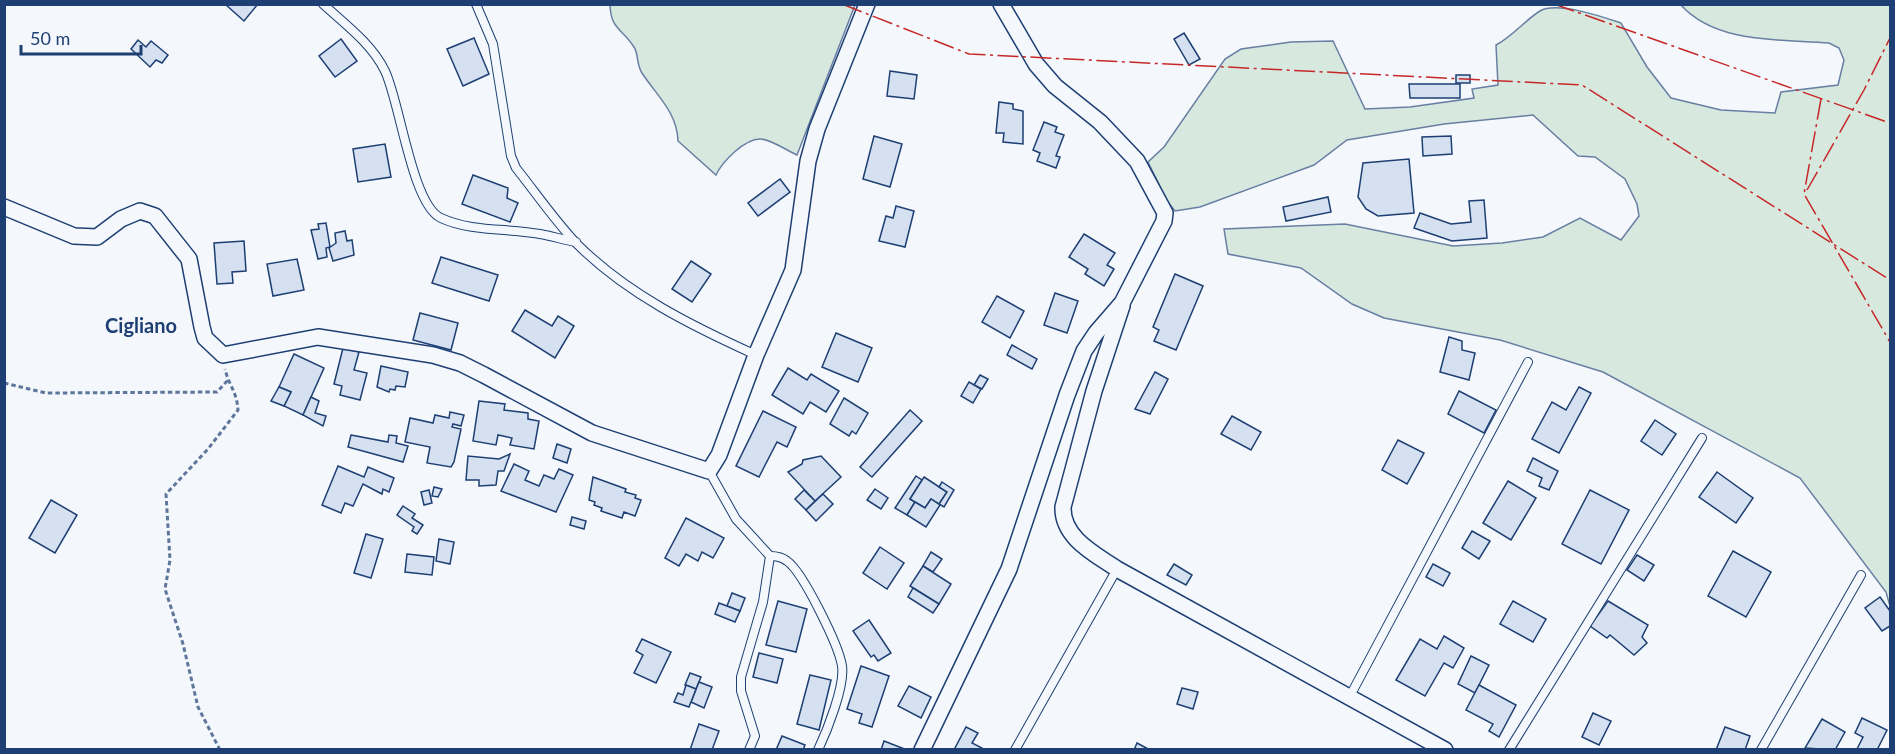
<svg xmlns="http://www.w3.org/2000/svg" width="1895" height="754" font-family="Lato,sans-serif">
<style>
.green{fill:#d7e8df;stroke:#687fa3;stroke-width:1.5}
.building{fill:#d5e0f0;stroke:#1d3f73;stroke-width:1.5}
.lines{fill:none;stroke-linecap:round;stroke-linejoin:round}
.lane-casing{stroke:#1d3f73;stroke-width:10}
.street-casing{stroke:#1d3f73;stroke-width:18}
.path{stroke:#5e769c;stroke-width:3;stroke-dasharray:4.5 3;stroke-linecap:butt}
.lane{stroke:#f4f7fb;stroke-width:8}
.street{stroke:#f4f7fb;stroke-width:15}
.power{stroke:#c62828;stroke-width:1.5;stroke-dasharray:21 4.5 3 4.5;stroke-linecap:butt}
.labels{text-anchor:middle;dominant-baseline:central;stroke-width:4.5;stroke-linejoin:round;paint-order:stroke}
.quarter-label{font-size:20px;font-weight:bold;fill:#1d3f73;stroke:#f4f7fb}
</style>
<rect width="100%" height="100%" fill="#f4f7fb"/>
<g class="green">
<path d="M610 5V4L855 5 797 155C786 150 772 140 761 139 745 138 722 162 716 175L678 141C677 112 657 96 642 73 636 64 639 55 634 47 622 28 611 30 610 5Z"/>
<path d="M1681 5H1890V606L1886 592 1800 478 1603 372 1500 340 1384 318 1352 304 1301 268 1228 254 1224 229 1345 224 1453 246 1502 243 1543 237 1580 218 1621 240 1639 216 1637 204 1625 179 1595 157 1578 156 1533 115 1444 124 1347 140 1314 165 1200 207 1175 211 1167 201 1148 162 1164 147 1225 59 1241 49 1291 42 1333 41 1365 109 1410 107 1474 98 1472 89 1498 85 1496 45C1513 36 1524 21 1540 11 1557 1 1603 17 1621 23L1647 67 1671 98 1721 110 1775 113 1781 92 1838 85 1844 60 1839 48 1829 43C1780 39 1716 44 1681 5Z"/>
</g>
<g class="building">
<polygon points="225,4 258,4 244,21"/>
<polygon points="1184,33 1200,59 1189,65 1174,39"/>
<polygon points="474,38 489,74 463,86 447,49"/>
<polygon points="341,39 357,61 335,77 319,56"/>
<polygon points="138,40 146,47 151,41 168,55 162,63 156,60 150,67 131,49"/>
<polygon points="890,71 917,75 914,99 887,96"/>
<rect x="1456" y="75" width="14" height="8"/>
<polygon points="1409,84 1460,84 1460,98 1410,98"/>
<polygon points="999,102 1013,104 1013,109 1023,111 1023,144 1003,142 1004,133 996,133"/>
<polygon points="1044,122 1057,127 1055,132 1064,135 1056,156 1060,157 1056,168 1037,161 1040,153 1033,150"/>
<polygon points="874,136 902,144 890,187 863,179"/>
<polygon points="1451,136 1452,154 1423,156 1422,137"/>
<polygon points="385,144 391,177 358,182 353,149"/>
<polygon points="1409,159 1414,213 1378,216 1366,209 1358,197 1363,163"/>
<polygon points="473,175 508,188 507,198 518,203 510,222 462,204"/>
<polygon points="780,179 790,192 758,216 748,203"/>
<polygon points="1328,197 1331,212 1286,221 1283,207"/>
<polygon points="1484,200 1487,238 1452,241 1414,228 1420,213 1451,224 1471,222 1469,201"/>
<polygon points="896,206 914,211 905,247 879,241 886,216 893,218"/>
<polygon points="326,223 330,247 326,248 327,257 318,259 311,230 319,229 318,224"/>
<polygon points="345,231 347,241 352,240 354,255 333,261 329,248 336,243 335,233"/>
<polygon points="1084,234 1115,253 1107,265 1114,269 1104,286 1085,274 1088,269 1069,257"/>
<polygon points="244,241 246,271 232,272 233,283 217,284 214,243"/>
<polygon points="441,257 498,275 489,301 432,283"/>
<polygon points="297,259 304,290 273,296 267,264"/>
<polygon points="691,261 711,274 692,302 672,289"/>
<polygon points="1175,274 1203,286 1176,350 1154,341 1159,330 1153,327"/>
<polygon points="1055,293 1078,301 1067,333 1044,325"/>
<polygon points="997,296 1024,311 1010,338 982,322"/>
<polygon points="525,310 552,326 558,316 574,326 555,358 512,331"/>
<polygon points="420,313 458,323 451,350 413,340"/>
<polygon points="836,333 872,348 858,382 822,367"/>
<polygon points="1449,337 1462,341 1462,350 1475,353 1469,380 1440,372"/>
<polygon points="1012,345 1037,359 1032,369 1007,355"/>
<polygon points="343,348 359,352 354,370 367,373 360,400 340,395 342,386 334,384"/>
<polygon points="294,354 324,368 303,415 284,406 291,392 279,387"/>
<polygon points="381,366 408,372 405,387 396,386 395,390 390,389 389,392 377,387"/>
<polygon points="788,368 807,380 811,374 839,391 826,412 810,402 803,414 772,395"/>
<polygon points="1155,372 1168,379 1150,414 1135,409"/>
<polygon points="980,375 988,379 982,389 974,385"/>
<polygon points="969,382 981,389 973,403 961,396"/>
<polygon points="279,387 291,392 284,406 271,401"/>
<polygon points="1579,387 1591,393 1559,453 1532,439 1552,402 1566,410"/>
<polygon points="1459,391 1496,410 1484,433 1448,414"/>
<polygon points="311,397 319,401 315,413 326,416 323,426 303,415"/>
<polygon points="844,398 868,413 856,434 852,431 849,436 830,424"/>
<polygon points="479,401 505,404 504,410 528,413 528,419 539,421 534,449 510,445 512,438 498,435 496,445 473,441"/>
<polygon points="910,410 922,421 872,477 860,467"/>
<polygon points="763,411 796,427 787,447 777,442 759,477 736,466"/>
<polygon points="450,412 464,415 461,426 453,424 452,427 461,429 454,462 451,467 427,463 430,447 405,442 410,418 433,423 435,415 449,418"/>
<polygon points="1232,416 1261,432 1251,450 1221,434"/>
<polygon points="1655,420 1676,434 1662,455 1641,441"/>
<polygon points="351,435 388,442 389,435 397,436 396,443 408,446 403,462 348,447"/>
<polygon points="1398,440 1424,453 1407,484 1382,470"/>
<polygon points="557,444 571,449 567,463 553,458"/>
<polygon points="510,454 504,471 498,471 496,485 479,486 479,480 466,480 468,456 499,459"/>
<polygon points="821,456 841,477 815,501 788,472 802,464 803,460"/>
<polygon points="1533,458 1558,471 1549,490 1539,486 1542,478 1527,471"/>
<polygon points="514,464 529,471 525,480 539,486 544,475 554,479 559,469 573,475 556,512 501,491"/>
<polygon points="338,466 364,477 368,467 394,478 389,492 383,489 382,494 363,484 353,506 345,503 341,513 322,505"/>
<polygon points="1717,472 1753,498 1736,523 1699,497"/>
<polygon points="916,476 922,480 910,499 915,502 907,515 895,508"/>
<polygon points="593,477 626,489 625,492 636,495 635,498 641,500 635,516 624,512 622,518 601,511 602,508 594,505 595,502 589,500"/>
<polygon points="924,477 947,492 939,504 931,499 925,508 910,499"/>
<polygon points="1508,481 1536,498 1511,540 1483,523"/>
<polygon points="942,482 954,490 944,507 939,504 947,492 939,487"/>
<polygon points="434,487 442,489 438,497 432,496"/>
<polygon points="875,489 888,498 881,509 867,500"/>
<polygon points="429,490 432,503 424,505 421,492"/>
<polygon points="804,490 815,501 806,510 795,499"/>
<polygon points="1590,490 1629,510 1601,564 1562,544"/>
<polygon points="823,494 833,504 816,521 806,510"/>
<polygon points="931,499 940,505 926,527 907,515 915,502 925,508"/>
<polygon points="51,500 77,515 55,553 29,538"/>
<polygon points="403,506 415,514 412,518 423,525 417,534 412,531 414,527 397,515"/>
<polygon points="572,517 586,521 584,529 570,525"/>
<polygon points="686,518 724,538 713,558 702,552 698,561 686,554 679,566 665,558"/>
<polygon points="1472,531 1490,541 1479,559 1462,548"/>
<polygon points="366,534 383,539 371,578 354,573"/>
<polygon points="439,539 454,542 450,564 436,561"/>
<polygon points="880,547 904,563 887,589 863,573"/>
<polygon points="1733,551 1771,572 1746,617 1708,596"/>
<polygon points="931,552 942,559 933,572 923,566"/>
<polygon points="407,554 434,557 432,575 405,572"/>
<polygon points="1637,555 1654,565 1644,581 1627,570"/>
<polygon points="1174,564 1192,575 1186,585 1167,575"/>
<polygon points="1433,564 1450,573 1443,586 1426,577"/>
<polygon points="923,566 951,584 939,604 910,586"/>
<polygon points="913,588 939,604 933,613 908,597"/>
<polygon points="732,593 745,598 740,611 727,606"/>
<polygon points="1880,597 1890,611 1890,626 1882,631 1865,608"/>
<polygon points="778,601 807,609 796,652 766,645"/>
<polygon points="1513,601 1546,619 1533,642 1500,624"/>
<polygon points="1608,601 1648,625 1642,637 1647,643 1634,655 1610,635 1607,638 1590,626"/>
<polygon points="719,603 740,611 735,622 715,614"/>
<polygon points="869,620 891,653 878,661 874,655 871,657 853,631"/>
<polygon points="1444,636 1464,648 1453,668 1444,663 1425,696 1396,680 1420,639 1437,649"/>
<polygon points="642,639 671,652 656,683 634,673 643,655 636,651"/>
<polygon points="759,653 783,659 777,683 753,677"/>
<polygon points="1471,656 1489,665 1475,693 1458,684"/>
<polygon points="861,666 889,676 872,727 859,723 862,714 847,709"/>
<polygon points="690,673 701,677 696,689 685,685"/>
<polygon points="810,675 831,680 819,730 797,724"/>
<polygon points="699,682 712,687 704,708 691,702"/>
<polygon points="686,685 696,689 689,707 674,702 678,693 683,695"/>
<polygon points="1479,685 1516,705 1499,737 1489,731 1493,724 1466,710"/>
<polygon points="909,686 931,697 921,718 898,706"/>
<polygon points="1182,688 1198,692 1193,709 1177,704"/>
<polygon points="1593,713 1611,721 1599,745 1582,737"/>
<polygon points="1862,718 1887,730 1877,750 1857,749 1863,737 1855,733"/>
<polygon points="1822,719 1845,732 1835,750 1805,748"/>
<polygon points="699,724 719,731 712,750 690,750"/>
<polygon points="966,727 978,733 972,743 982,748 981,750 954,750"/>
<polygon points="1725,727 1750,736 1745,750 1716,750"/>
<polygon points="782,736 805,745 803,750 776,750"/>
<polygon points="884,741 907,750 881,750"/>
<polygon points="1137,743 1150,750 1134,750"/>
</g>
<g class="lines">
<defs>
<g id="lane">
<path d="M323 4C345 24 372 44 385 71 400 102 412 205 441 218 471 232 508 228 540 234 552 236 564 240 576 242"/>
<path d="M476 4 493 44 511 156 516 168C536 193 555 221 577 244 627 294 692 326 756 355"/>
<polyline points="709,471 736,519 770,556 763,602 741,677 741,691 755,736 749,750"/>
<path d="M770 556C776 556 782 557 787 561 803 572 839 646 842 666 845 686 827 731 818 750"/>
<polyline points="1350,696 1528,362"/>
<polyline points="1015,750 1117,569"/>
<polyline points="1509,750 1702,438"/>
<polyline points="1761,750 1861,575"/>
</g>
<g id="street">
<polyline points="4,207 74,236 97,237 121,219 140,211 155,216 189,259 202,327 205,338 223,355 318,337 433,355 460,363 484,375 592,433 709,471 719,455 756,355 793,270 808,161 817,129 867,4"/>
<path d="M1122 306 1094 391 1063 507C1062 538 1095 554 1117 569L1445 750"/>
<polyline points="922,750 1009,569 1067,395 1084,351 1096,333 1122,303 1164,221 1165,213 1137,161 1100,122 1055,86 1036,64 1001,4"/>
</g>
</defs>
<use href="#lane" class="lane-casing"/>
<use href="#street" class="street-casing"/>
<g class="path">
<polyline points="4,383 46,393 217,392 228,380"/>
<path d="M220 750 198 707 183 644 165 589 170 560 166 494 208 449 238 410C237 392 229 386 225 369"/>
</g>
<use href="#lane" class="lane"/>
<use href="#street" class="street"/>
<g class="power">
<polyline points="842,4 969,54 1582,85 1890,280"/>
<polyline points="1554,4 1890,123"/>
<polyline points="1821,99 1804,194 1890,342"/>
<polyline points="1807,190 1864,90 1890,38"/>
</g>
</g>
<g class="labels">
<g class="quarter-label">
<text x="141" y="325">Cigliano</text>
</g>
</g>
<rect width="1895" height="754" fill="none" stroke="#1d3f73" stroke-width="12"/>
<path d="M21 45v9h120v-9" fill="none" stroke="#1d3f73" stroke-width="3"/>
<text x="30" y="45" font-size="18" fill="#1d3f73" stroke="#f4f7fb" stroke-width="4.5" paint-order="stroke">50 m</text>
</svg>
